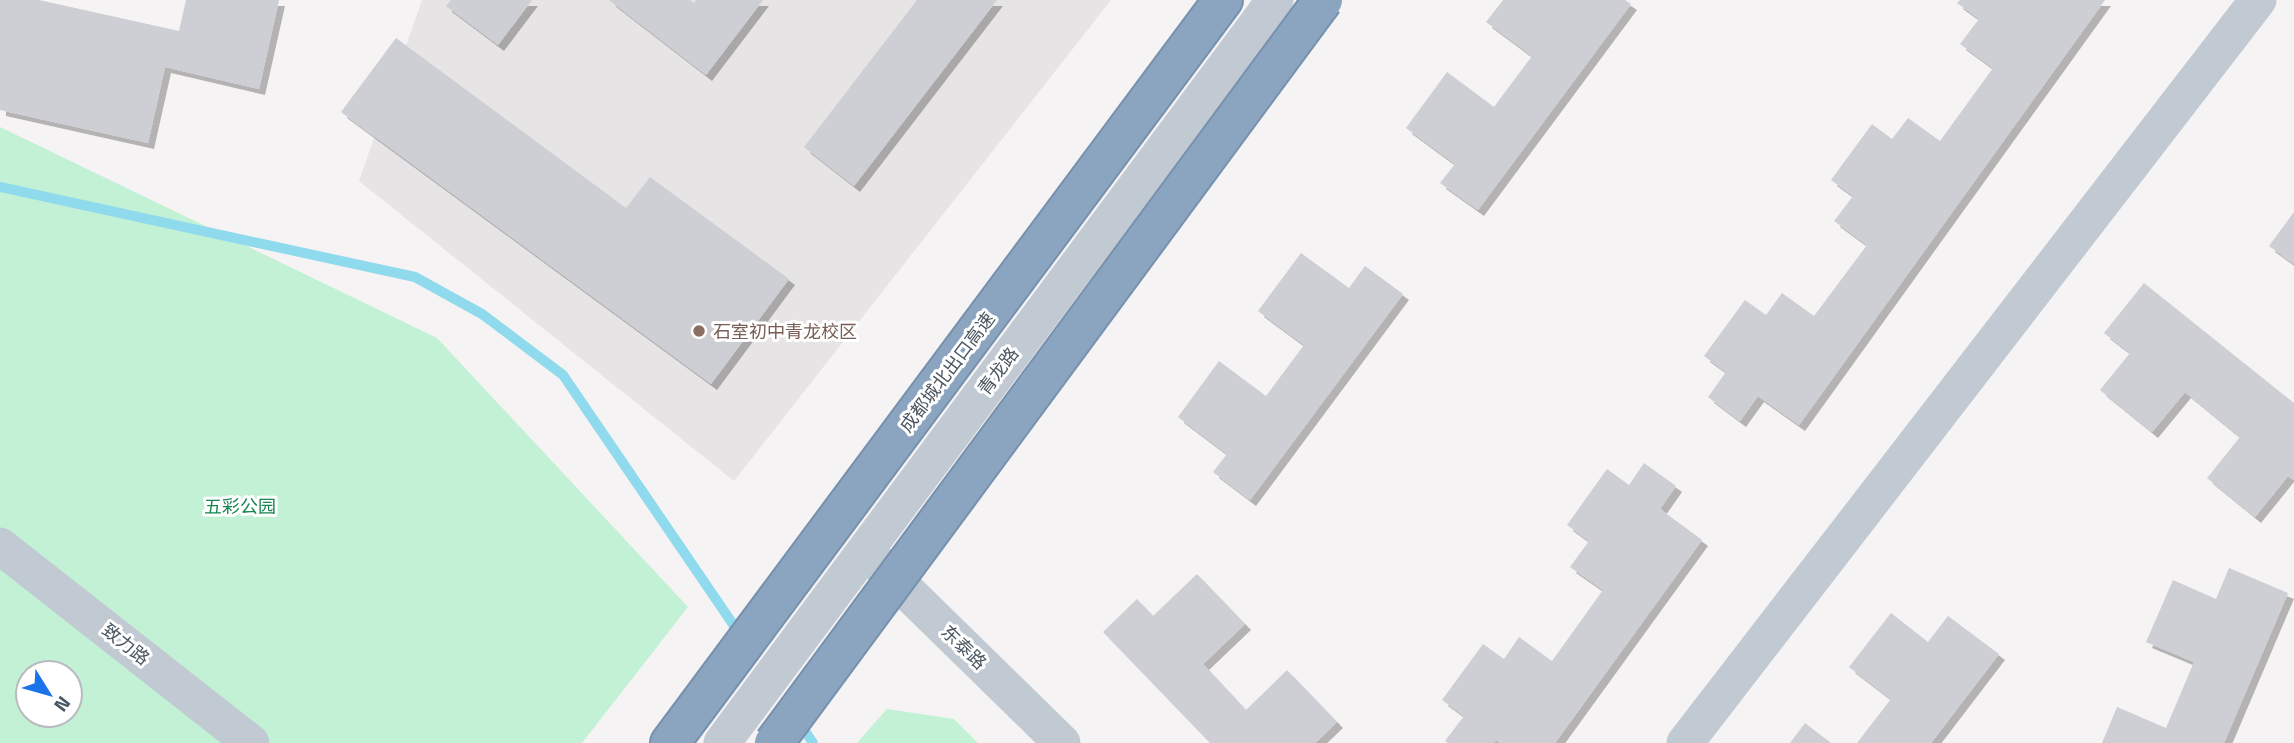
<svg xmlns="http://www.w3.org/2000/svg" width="2294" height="743" font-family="'Titillium Web','Noto Sans SC',sans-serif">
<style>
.education{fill:#e6e4e5}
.green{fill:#c3f1d5;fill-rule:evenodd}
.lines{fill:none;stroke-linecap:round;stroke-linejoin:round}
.stream{stroke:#90daee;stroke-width:10}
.building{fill:#cdcfd5;filter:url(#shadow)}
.highway-casing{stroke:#7690ad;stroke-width:42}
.minor{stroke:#c1cad2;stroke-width:37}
.highway{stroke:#8ba5c1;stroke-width:38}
.highway-bridge-casing{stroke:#7690ad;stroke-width:42;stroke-linecap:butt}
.highway-bridge{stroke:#8ba5c1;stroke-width:38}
.education-dot{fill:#8d6e63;stroke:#fff;stroke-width:2.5}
.labels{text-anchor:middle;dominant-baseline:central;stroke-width:6;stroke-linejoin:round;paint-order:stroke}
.education-label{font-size:18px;fill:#785e54;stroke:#fff;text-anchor:start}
.street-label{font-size:18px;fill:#4a5661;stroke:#fff}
.park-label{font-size:18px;fill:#17864f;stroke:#fff}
</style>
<defs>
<filter id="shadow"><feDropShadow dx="6" dy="6" stdDeviation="0" flood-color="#0004"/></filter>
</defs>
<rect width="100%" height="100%" fill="#f5f3f3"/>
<polygon class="education" points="422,0 1111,0 734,481 359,181"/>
<g class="green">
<path d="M0 127 437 338 688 607 582 743H0ZM28 673H70V715H28Z"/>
<polygon points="887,709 954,719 978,743 857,743"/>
</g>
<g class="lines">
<g class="stream">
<polyline points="0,187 415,277 482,314 563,375 741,636"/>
<polyline points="799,722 813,743"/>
</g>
</g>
<g class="building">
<polygon points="0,0 39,0 179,31 186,0 279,0 259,89 165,67 148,143 0,110"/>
<polygon points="451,0 532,0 498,45 446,6"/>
<polygon points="609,0 690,0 694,3 696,0 763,0 706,75"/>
<polygon points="917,0 997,0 854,186 804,147"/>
<polygon points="1503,0 1625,0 1631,4 1478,210 1440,183 1455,164 1406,128 1447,72 1494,107 1532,56 1486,22"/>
<polygon points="1960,0 2105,0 1799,425 1758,396 1740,421 1708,397 1726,372 1704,356 1745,300 1766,315 1782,293 1814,316 1867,245 1834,221 1853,196 1831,180 1872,124 1892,139 1908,118 1940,141 1993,68 1960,44 1979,19 1957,3"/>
<polygon points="396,38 626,208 650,177 789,279 711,384 341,112"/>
<polygon points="2294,212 2294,264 2269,246"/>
<polygon points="1301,253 1349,288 1365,266 1403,294 1250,500 1213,472 1227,454 1178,417 1219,361 1266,396 1304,345 1258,311"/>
<polygon points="2144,283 2294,403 2294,480 2288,476 2255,517 2207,478 2240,437 2185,392 2152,432 2100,390 2130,353 2104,333"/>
<polygon points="1644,463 1676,486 1660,509 1702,540 1555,743 1500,743 1496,740 1494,743 1448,743 1445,741 1464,716 1442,700 1483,644 1504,659 1519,637 1552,661 1603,590 1570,567 1589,541 1567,525 1607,469 1629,485"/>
<polygon points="2229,568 2288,593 2224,743 2102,743 2117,707 2166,728 2194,662 2146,642 2173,580 2216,599"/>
<polygon points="1197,574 1245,624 1203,664 1246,710 1287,670 1337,722 1315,743 1210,743 1103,632 1137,599 1153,616"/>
<polygon points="1891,613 1928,642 1948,616 1999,654 1931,743 1857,743 1891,699 1849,667"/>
<polygon points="1805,723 1831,743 1790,743"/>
</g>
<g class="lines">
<defs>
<polyline id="highway" points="670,743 1223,0"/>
</defs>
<use href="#highway" class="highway-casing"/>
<g class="minor">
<polyline points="0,546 251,743"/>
<polyline points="873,558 1062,743"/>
<polyline points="722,743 1275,0"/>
<polyline points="1685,743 2258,0"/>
</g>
<use href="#highway" class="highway"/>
<defs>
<polyline id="highway-bridge" points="774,743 1323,0"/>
</defs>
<use href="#highway-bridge" class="highway-bridge-casing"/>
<use href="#highway-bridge" class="highway-bridge"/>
</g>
<circle class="education-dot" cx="699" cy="331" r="7"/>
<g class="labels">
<g class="education-label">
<text x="713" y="331">石室初中青龙校区</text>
</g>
<g class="street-label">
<text transform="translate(998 371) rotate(-53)">青龙路</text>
<text transform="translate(947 372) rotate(-53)">成都城北出口高速</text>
<text transform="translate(126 644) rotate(38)">致力路</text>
<text transform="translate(964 647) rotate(44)">东泰路</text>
</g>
<g class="park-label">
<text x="240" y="506">五彩公园</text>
</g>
</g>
<g transform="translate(49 694) rotate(127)"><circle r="33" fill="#ffffff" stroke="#b7bbc0" stroke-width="2"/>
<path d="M0-5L12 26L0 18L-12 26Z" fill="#1a73e8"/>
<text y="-10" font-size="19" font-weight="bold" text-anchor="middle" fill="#4a5661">N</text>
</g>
</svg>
